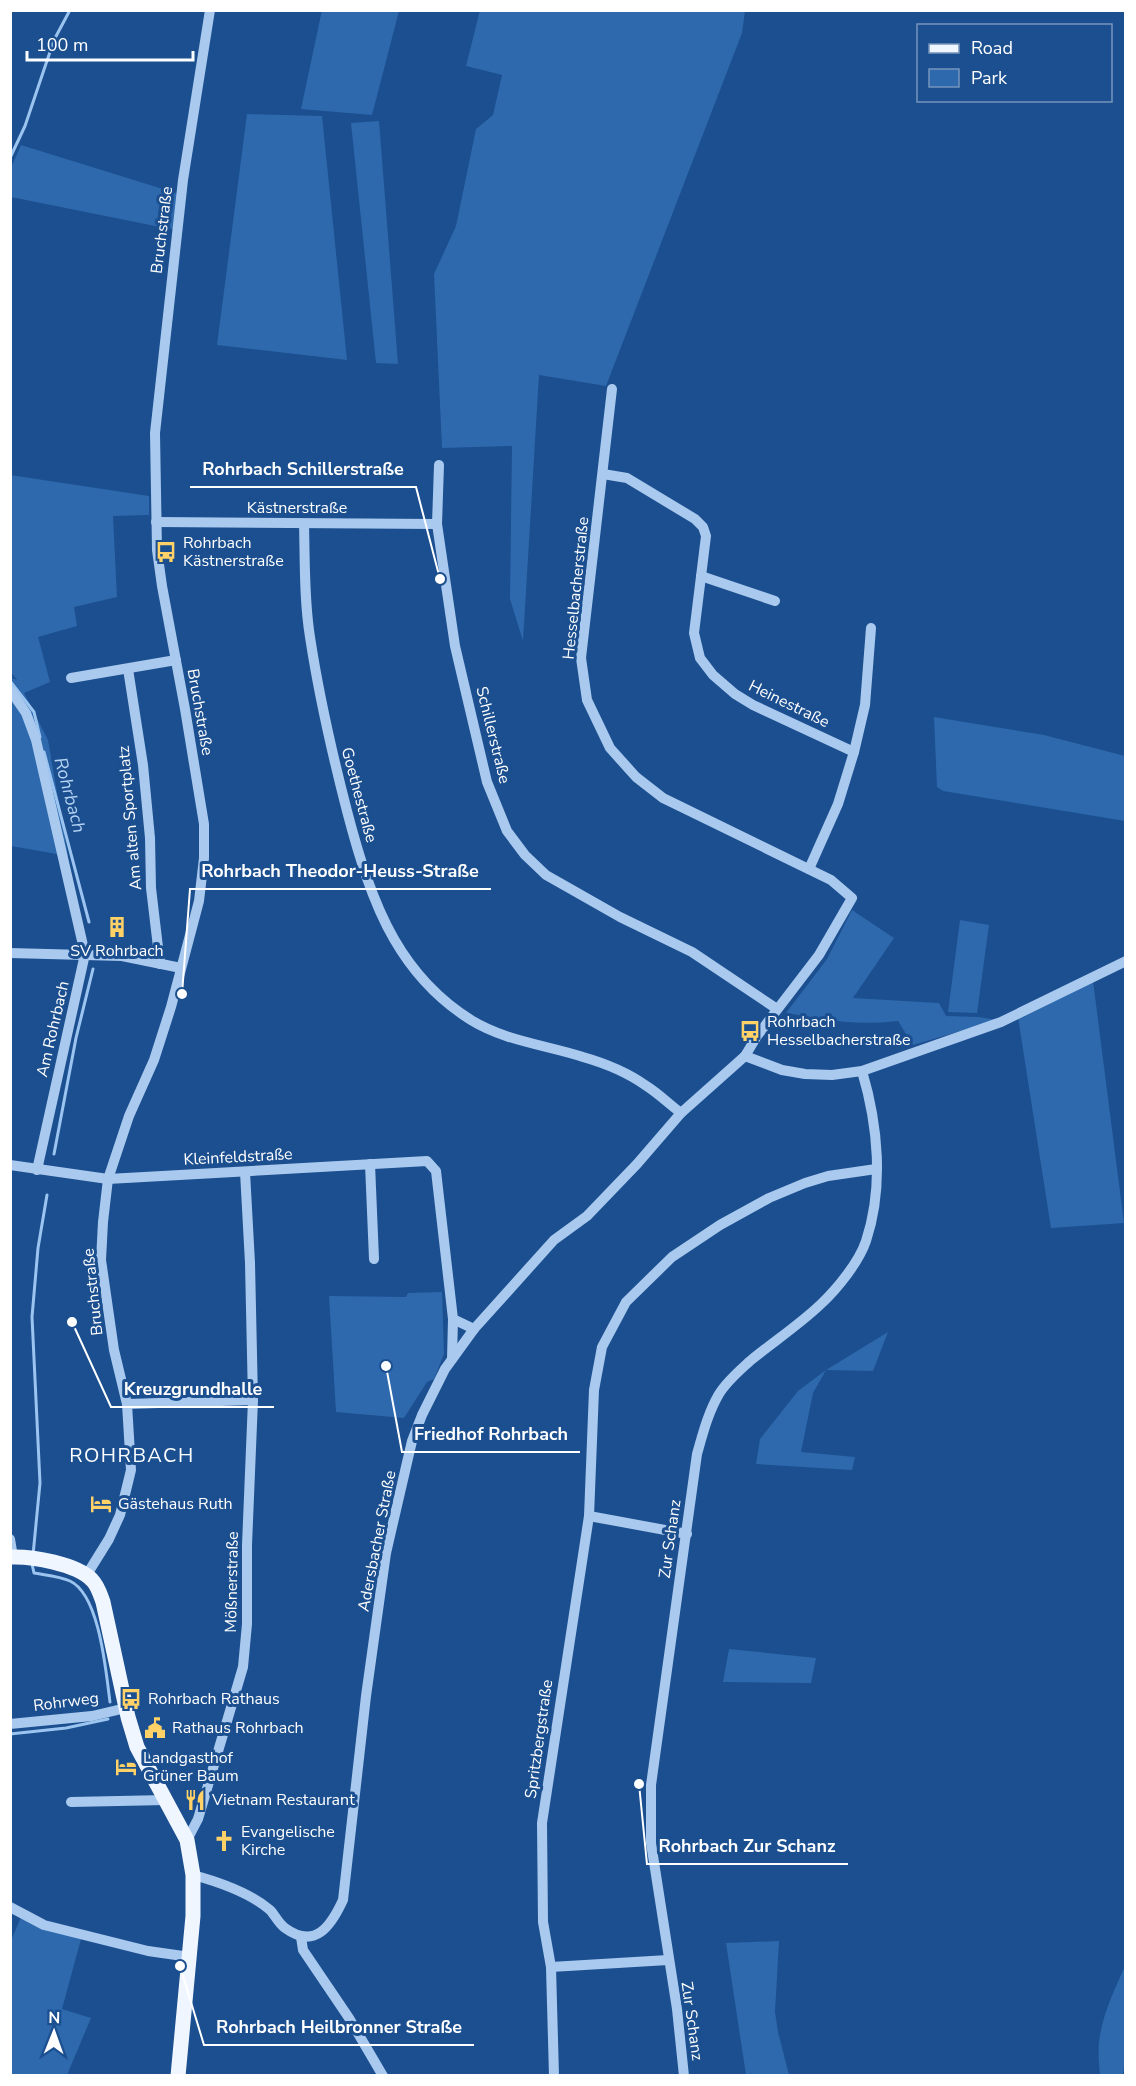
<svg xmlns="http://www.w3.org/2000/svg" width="1136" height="2086" font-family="'Nunito Sans',sans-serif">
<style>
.green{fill:#2e69ad}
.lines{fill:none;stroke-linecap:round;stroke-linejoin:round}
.stream{stroke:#9cc4f0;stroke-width:3}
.minor{stroke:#a9c9ee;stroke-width:10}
.major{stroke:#f0f6ff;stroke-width:15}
.labels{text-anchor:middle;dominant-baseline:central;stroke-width:6;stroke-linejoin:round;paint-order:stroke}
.street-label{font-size:16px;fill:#fff;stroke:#1b4f8f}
.poi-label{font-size:16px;fill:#fff;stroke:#1b4f8f;text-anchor:start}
.water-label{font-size:18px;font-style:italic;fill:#b5d3f5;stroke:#1b4f8f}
.quarter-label{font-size:20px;letter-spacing:1.5px;fill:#fff;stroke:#1b4f8f}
.leader{fill:none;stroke:#fff;stroke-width:2}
.callout-dot{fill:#fff;stroke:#1b4f8f;stroke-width:2}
.callout-label{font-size:18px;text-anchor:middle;font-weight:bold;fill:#fff;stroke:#1b4f8f;stroke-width:6;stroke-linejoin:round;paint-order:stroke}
</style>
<rect width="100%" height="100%" fill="#1b4f8f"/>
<g class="green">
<polygon points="322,10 399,11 372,115 301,109"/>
<polygon points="480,10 745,11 742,33 606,386 539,375 523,641 510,599 512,446 442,448 434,274 456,226 476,129 493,115 502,75 466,66"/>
<polygon points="247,114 322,116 347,360 217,345"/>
<polygon points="379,121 398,364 376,363 351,123"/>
<polygon points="21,145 179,194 175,230 11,197 10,170"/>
<polygon points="10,475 149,496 149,515 113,516 117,597 74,607 77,626 38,637 50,682 24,693 48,740 68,856 11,846 11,678 17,680 10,671"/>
<polygon points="934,717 1044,735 1125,756 1125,821 943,791 937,787"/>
<path d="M852 910 894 938 853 998 939 1003 946 1016 978 1017 998 1020 913 1045 898 1021C856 1026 827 1020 786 1013L827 959Z"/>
<polygon points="960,920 989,925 977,1013 948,1012"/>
<polygon points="1092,973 1124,1223 1051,1228 1017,1011"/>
<polygon points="442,1292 444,1354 434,1379 427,1382 404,1418 336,1412 329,1296 406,1297 408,1293"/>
<polygon points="888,1332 873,1371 826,1370 813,1393 801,1452 855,1457 852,1470 756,1464 760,1439 798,1391 826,1370"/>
<polygon points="729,1649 816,1658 811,1683 723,1682"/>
<polygon points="21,1917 81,1939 62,2009 91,2018 67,2075 11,2075 10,1943"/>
<polygon points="779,1941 775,2012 778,2032 789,2075 746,2075 726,1943"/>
<path d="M1125 1966 1126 2047 1123 2075H1100C1099 2065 1098 2053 1099 2042 1102 2015 1114 1991 1125 1966Z"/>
</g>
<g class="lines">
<g class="stream">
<polyline points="10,158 25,126 54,40 70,10"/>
<polyline points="10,681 34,712 40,737"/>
<polyline points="44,752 89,922"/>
<polyline points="54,1154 76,1038 93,969"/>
<polyline points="33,1555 40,1483 32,1317 38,1248 47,1195"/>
<path d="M32 1564 34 1573C45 1575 60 1576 70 1581 100 1595 106 1673 110 1702"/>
<polyline points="10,1734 66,1728 108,1719"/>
</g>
<g class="minor">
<polyline points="439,465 437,524 455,646 487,782 507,831 525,855 546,875 620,917 692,952 777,1009"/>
<polyline points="603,474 627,478 695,519 703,527 706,536 694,633 700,658 713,675 735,694 753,705 854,752"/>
<polyline points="156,522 437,524"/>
<path d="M304 524C305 561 304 600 310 637 319 696 332 753 347 811 358 853 372 901 394 939 413 972 439 1000 471 1020 505 1041 546 1045 583 1057 604 1063 628 1073 645 1085 658 1093 669 1104 681 1113"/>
<polyline points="701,576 775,601"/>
<polyline points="128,669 143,765 150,838 151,888 160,964"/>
<polyline points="71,678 176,660"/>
<polyline points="10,690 26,713 36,740 85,954 37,1170"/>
<polyline points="809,869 838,804 854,752 865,705 871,628"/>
<polyline points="10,953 122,956 181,968"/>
<polyline points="745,1056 782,1070 805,1074 832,1075 862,1071 1001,1022 1126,961"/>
<polyline points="370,1164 374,1259"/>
<polyline points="10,1165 108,1179 427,1161 436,1171 453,1319 474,1329"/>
<polyline points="452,1359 453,1319"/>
<polyline points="127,1404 253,1400"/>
<polyline points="589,1516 687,1534"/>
<polyline points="10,1539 13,1557"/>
<polyline points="86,1576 109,1539 120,1515 131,1470 127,1404 114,1350 101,1260 103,1222 108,1179 129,1116 154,1060 171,1007 199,901 204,858 204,824 185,709 162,586 157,550 155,433 183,180 210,10"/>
<polyline points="10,1724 92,1716 126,1708"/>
<polyline points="71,1802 166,1800"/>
<polyline points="187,1840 198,1819 243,1667 247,1624 247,1545 253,1400 250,1263 245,1172"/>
<path d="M193 1875C219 1882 249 1892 270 1910 275 1915 278 1923 285 1928 315 1950 331 1926 343 1900L366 1696 386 1553 412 1441 422 1415 445 1369 474 1329 554 1240 587 1216 637 1164 681 1113 745 1056 757 1036 819 955 852 898 831 880 663 798 636 777 610 748 587 700 581 658 612 389"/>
<polyline points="10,1907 44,1925 148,1951 190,1957"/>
<polyline points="301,1937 303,1950 349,2018 383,2076"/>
<polyline points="551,1967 668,1960"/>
<polyline points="554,2076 551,1967 543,1922 542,1823 589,1516 594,1390 602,1347 626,1302 672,1257 720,1225 769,1198 805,1183 828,1176 876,1169"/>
<path d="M684 2076 677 2009 651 1843V1785L697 1454C703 1433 708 1413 719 1394 727 1381 739 1371 750 1361 773 1342 799 1325 821 1304 837 1289 859 1262 866 1241 884 1187 878 1125 862 1071"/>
</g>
<path class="major" d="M10 1557C32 1556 77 1564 92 1580 98 1586 100 1594 103 1602L128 1717 137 1747 187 1840 193 1875V1916L178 2076"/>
</g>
<defs>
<symbol id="bus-bare" viewBox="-9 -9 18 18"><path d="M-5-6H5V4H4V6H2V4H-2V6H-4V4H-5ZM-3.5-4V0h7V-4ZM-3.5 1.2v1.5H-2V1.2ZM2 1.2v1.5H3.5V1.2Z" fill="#ffd166" stroke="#1b4f8f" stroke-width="2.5" paint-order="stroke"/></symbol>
<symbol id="building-bare" viewBox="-9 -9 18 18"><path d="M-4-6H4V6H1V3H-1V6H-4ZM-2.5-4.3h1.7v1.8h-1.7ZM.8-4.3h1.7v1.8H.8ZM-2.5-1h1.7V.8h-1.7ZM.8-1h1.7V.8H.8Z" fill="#ffd166" stroke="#1b4f8f" stroke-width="2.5" paint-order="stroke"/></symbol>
<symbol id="hotel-bare" viewBox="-9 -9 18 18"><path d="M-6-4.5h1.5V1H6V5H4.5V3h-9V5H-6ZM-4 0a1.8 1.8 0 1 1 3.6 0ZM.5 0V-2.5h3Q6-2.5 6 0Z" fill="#ffd166" stroke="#1b4f8f" stroke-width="2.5" paint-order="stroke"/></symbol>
<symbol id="civic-bare" viewBox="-9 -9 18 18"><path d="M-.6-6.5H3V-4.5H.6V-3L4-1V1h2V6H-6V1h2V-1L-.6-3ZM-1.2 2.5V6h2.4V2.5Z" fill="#ffd166" stroke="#1b4f8f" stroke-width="2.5" paint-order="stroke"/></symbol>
<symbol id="restaurant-bare" viewBox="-9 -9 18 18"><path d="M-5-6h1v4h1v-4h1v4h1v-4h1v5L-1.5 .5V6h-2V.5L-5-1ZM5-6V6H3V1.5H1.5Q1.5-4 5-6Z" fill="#ffd166" stroke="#1b4f8f" stroke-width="2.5" paint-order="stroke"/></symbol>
<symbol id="church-bare" viewBox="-9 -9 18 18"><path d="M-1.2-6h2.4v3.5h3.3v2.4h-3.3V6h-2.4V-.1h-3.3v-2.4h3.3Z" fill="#ffd166" stroke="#1b4f8f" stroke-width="2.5" paint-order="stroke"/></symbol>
</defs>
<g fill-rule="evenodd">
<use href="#bus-bare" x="151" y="537" width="30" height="30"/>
<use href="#building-bare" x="102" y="912" width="30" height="30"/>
<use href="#bus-bare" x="735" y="1016" width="30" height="30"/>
<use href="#hotel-bare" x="86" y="1489" width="30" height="30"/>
<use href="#bus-bare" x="116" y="1684" width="30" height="30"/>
<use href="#civic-bare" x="140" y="1713" width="30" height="30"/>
<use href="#hotel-bare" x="111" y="1752" width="30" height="30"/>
<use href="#restaurant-bare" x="180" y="1785" width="30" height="30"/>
<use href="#church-bare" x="209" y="1826" width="30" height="30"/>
</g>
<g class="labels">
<g class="street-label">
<text transform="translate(162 230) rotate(-83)">Bruchstraße</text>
<text x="297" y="508">Kästnerstraße</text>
<text transform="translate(576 588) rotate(-84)">Hesselbacherstraße</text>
<text transform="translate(789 704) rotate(26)">Heinestraße</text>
<text transform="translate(200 712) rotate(80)">Bruchstraße</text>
<text transform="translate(493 735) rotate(76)">Schillerstraße</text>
<text transform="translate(359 795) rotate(75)">Goethestraße</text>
<text transform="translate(130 818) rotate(-95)">Am alten Sportplatz</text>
<text transform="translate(53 1029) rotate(-77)">Am Rohrbach</text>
<text transform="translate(238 1157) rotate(-3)">Kleinfeldstraße</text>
<text transform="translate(93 1292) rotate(-96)">Bruchstraße</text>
<text transform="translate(670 1539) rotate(-82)">Zur Schanz</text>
<text transform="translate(377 1541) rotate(-79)">Adersbacher Straße</text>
<text transform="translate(232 1582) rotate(-89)">Mößnerstraße</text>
<text transform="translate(66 1702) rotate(-7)">Rohrweg</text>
<text transform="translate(539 1739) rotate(-82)">Spritzbergstraße</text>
<text transform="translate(692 2021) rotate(82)">Zur Schanz</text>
</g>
<g class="poi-label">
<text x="183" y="543">Rohrbach<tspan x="183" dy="18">Kästnerstraße</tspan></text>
<text x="117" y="951" text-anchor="middle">SV Rohrbach</text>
<text x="767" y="1022">Rohrbach<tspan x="767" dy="18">Hesselbacherstraße</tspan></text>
<text x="118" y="1504">Gästehaus Ruth</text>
<text x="148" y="1699">Rohrbach Rathaus</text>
<text x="172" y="1728">Rathaus Rohrbach</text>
<text x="143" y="1758">Landgasthof<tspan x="143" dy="18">Grüner Baum</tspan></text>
<text x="212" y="1800">Vietnam Restaurant</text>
<text x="241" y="1832">Evangelische<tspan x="241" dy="18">Kirche</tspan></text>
</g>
<g class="water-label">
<text transform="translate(70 795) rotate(75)">Rohrbach</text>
</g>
<g class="quarter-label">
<text x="132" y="1455">ROHRBACH</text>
</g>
</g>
<path class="leader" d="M440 579L416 487H190M182 994L190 889H491M72 1322L111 1407H274M386 1366L402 1452H580M639 1784L647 1864H848M180 1966L204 2045H474"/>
<g class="callout-dot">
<circle cx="440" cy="579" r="6"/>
<circle cx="182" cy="994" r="6"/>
<circle cx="72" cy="1322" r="6"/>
<circle cx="386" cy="1366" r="6"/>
<circle cx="639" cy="1784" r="6"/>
<circle cx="180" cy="1966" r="6"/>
</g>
<g class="callout-label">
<text x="303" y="475">Rohrbach Schillerstraße</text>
<text x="340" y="877">Rohrbach Theodor-Heuss-Straße</text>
<text x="193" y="1395">Kreuzgrundhalle</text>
<text x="491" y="1440">Friedhof Rohrbach</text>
<text x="747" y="1852">Rohrbach Zur Schanz</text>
<text x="339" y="2033">Rohrbach Heilbronner Straße</text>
</g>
<rect width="1136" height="2086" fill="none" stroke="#ffffff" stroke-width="24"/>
<rect x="917" y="24" width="195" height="78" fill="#1b4f8f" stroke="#7695bc" stroke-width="1.5"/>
<rect x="929" y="44" width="30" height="9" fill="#f0f6ff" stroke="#7695bc" stroke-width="1.5"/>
<text x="971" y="54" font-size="18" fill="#ffffff">Road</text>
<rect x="929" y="69" width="30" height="18" fill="#2e69ad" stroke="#7695bc" stroke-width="1.5"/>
<text x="971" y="84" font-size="18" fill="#ffffff">Park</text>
<g transform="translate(54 2032) rotate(1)" stroke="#1b4f8f" stroke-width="4.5" paint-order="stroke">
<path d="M0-4.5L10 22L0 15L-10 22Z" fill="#ffffff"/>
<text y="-9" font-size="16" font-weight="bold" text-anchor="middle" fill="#ffffff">N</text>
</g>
<path d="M27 51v9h166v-9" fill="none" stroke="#ffffff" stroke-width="3"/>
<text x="36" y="51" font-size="18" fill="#ffffff" stroke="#1b4f8f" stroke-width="4.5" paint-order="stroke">100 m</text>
</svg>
